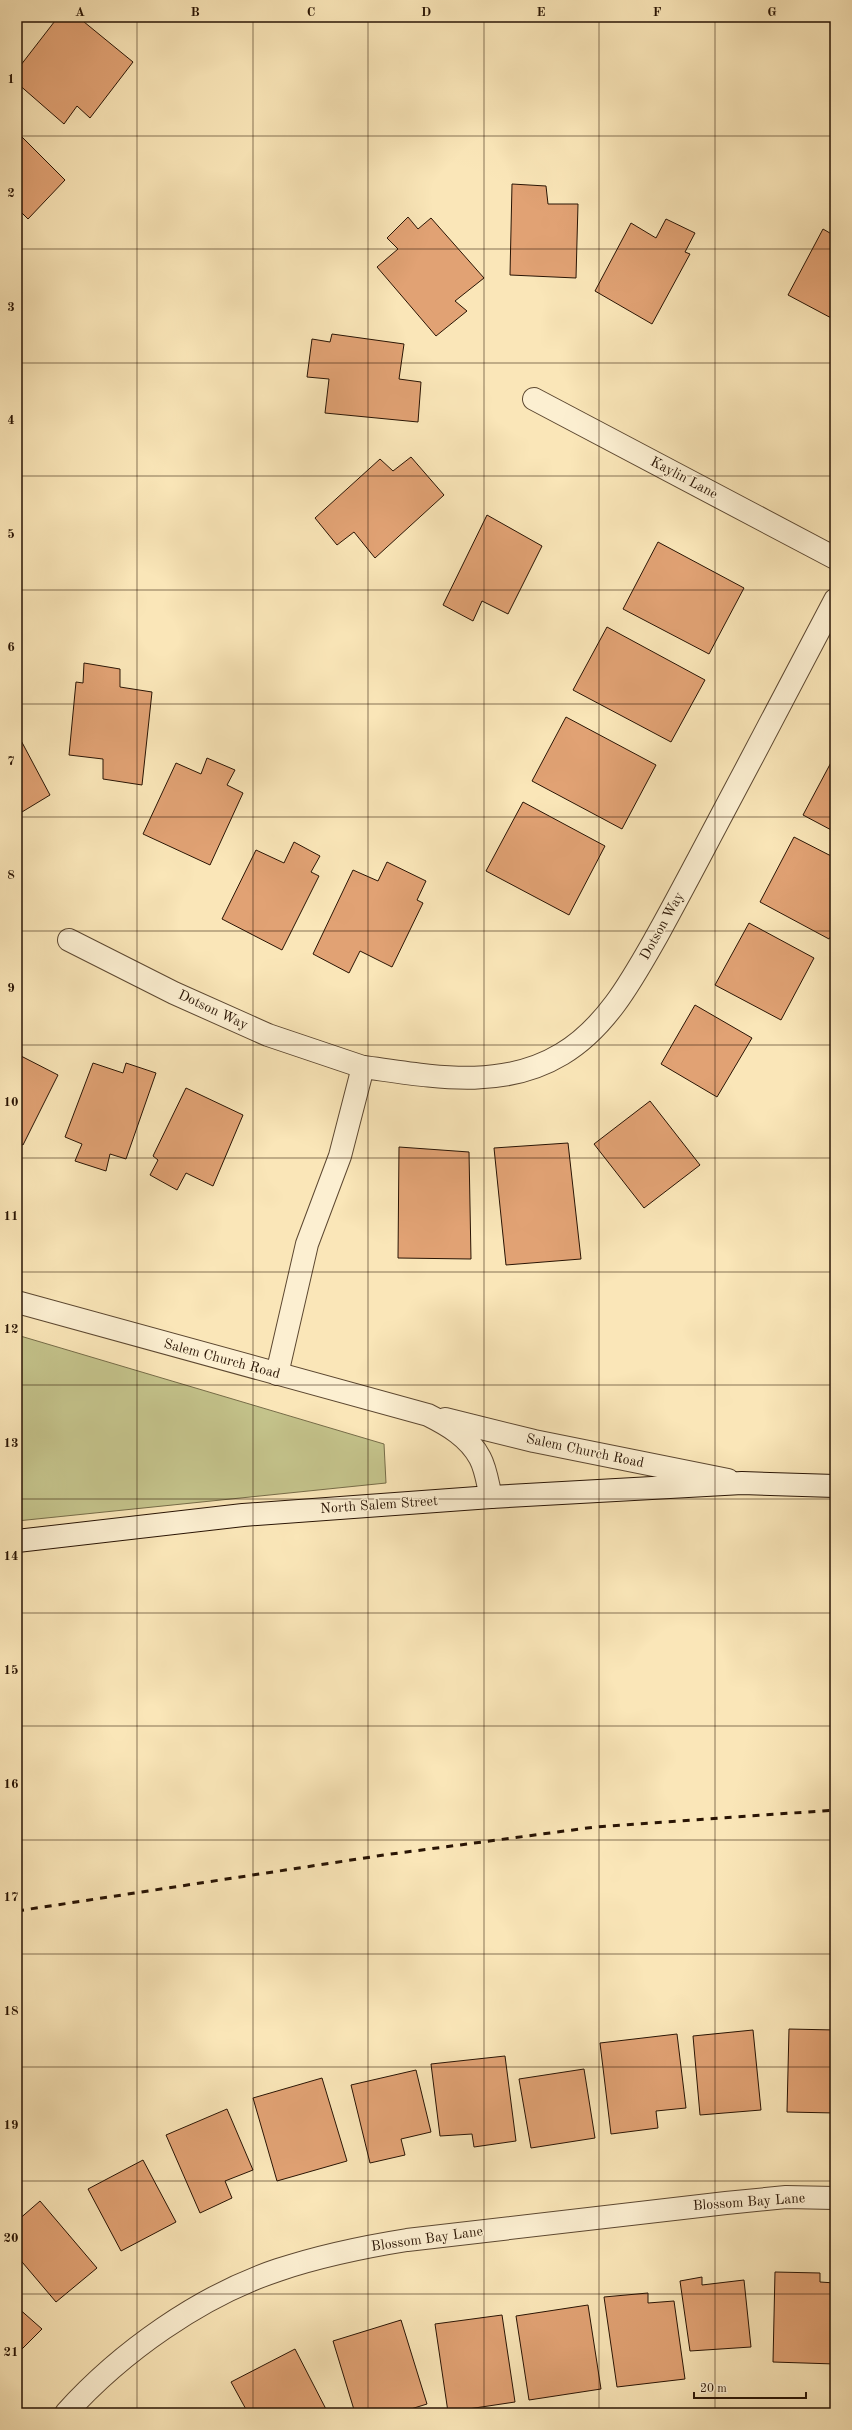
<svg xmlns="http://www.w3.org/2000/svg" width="852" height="2430" font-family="'Old Standard TT',serif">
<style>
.green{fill:#c4c38b;stroke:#766c48}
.building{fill:#e1a274;stroke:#291404}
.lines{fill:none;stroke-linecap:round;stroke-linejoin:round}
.minor-casing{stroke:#5d4831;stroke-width:24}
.secondary-casing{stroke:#291404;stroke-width:24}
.minor{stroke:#fcefd1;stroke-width:22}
.secondary{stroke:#fcefd1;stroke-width:22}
.rail{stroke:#291404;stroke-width:3;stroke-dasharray:7 7;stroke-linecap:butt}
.grid{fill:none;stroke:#291404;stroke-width:1;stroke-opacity:0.55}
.labels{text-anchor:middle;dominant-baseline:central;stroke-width:3;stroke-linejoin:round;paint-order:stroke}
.street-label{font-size:14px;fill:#291404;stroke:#fcefd1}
.neatline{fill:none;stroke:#291404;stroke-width:1.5}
.grid-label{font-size:13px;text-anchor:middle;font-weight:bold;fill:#291404}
</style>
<rect width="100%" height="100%" fill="#fae6b8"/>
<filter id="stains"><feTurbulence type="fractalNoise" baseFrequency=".005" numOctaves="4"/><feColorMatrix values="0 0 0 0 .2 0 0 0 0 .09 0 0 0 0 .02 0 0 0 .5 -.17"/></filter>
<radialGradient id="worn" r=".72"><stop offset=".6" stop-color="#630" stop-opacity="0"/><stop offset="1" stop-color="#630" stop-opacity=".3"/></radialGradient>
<polygon class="green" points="17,1335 384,1444 386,1483 17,1521"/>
<g class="building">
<polygon points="58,17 78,17 133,62 90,118 77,106 64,124 17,83 17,70"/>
<polygon points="17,132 65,180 28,219 17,208"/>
<polygon points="512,184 546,186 548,204 578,204 576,278 510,275"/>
<polygon points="408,217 418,229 431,218 484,278 455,301 467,311 436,336 377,267 398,249 387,238"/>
<polygon points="666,219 695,233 685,252 690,254 652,324 595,291 631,223 656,238"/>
<polygon points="823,229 835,236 835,320 788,295"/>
<polygon points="332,334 404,344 399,379 421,382 418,422 325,413 329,379 307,377 312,339 330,342"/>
<polygon points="411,457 444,495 375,558 354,532 337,545 315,518 380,459 393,471"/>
<polygon points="487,515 542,546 508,614 482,601 473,621 443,605"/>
<polygon points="658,542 744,588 709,654 623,609"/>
<polygon points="607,627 705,680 671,742 573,690"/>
<polygon points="84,663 120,669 120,687 152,692 142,785 103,779 103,759 69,755 76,682 83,683"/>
<polygon points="566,717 656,765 622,829 532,781"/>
<polygon points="17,733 50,795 17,815"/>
<polygon points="835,755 835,832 803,815"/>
<polygon points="207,758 235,770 227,785 243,793 210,865 143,834 176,763 201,774"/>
<polygon points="523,802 605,846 569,915 486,871"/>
<polygon points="794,837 835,858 835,928 829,939 760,902"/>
<polygon points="294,842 320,856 311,872 319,876 282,950 222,919 256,850 284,863"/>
<polygon points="387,862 426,881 417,900 423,903 392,967 360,951 349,973 313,954 353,870 378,881"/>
<polygon points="749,923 814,958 781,1020 715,985"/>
<polygon points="695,1005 752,1038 717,1097 661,1064"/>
<polygon points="21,1056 58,1075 23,1145 17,1142 17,1064"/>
<polygon points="93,1063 123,1073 126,1063 156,1073 126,1159 110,1154 106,1171 75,1161 82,1144 65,1137"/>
<polygon points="186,1088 243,1115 213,1186 186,1173 177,1190 150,1175 158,1160 153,1156"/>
<polygon points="650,1101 700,1165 644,1208 594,1144"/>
<polygon points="568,1143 581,1259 506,1265 494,1148"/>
<polygon points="399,1147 469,1152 471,1259 398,1258"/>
<polygon points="789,2029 835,2030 835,2113 787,2112"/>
<polygon points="753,2030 761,2110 700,2115 693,2036"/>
<polygon points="677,2034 686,2108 656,2111 658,2128 611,2134 600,2043"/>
<polygon points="505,2056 516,2141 474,2147 472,2134 440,2136 431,2064"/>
<polygon points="584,2069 595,2138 531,2148 519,2079"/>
<polygon points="416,2070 431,2132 401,2139 405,2155 370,2163 351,2085"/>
<polygon points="322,2078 347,2161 277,2181 253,2098"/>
<polygon points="227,2109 253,2170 225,2181 232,2198 200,2213 166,2135"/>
<polygon points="143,2160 176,2222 121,2251 88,2189"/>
<polygon points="40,2201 97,2268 56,2302 17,2256 17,2221"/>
<polygon points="775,2272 820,2273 820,2282 835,2283 835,2364 773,2362"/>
<polygon points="702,2277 702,2285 744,2280 751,2347 690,2351 680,2281"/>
<polygon points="648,2293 648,2303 674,2301 685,2379 617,2387 604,2297"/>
<polygon points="588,2305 601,2389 529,2400 516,2316"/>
<polygon points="17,2307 42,2329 17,2354"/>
<polygon points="502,2315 515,2402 448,2412 435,2324"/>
<polygon points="401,2320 427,2404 398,2413 355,2413 333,2341"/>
<polygon points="295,2349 328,2413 248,2413 231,2382"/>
</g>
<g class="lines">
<defs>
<g id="minor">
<polyline points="534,399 835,558"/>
<polyline points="69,940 174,993 268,1035 363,1067"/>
<path d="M17 1302 428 1415C448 1425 469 1437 480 1458 486 1469 488 1485 491 1497"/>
<path d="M277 1374 307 1244 340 1156 363 1067C430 1076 501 1091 562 1054 607 1027 633 978 658 934 679 896 699 858 719 820 758 747 796 674 835 600"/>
<polyline points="445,1419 534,1441 728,1480"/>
<path d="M66 2413C121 2352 200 2296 278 2270 320 2256 363 2247 407 2240L726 2203 786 2197 835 2198"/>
</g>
<polyline id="secondary" points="17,1541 243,1515 491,1497 742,1483 835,1486"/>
</defs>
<use href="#minor" class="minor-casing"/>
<use href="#secondary" class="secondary-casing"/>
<use href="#minor" class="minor"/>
<use href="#secondary" class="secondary"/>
<polyline class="rail" points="17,1911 384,1855 595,1827 835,1810"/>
</g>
<path class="grid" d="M137 17V2413M253 17V2413M368 17V2413M484 17V2413M599 17V2413M715 17V2413M17 136H835M17 249H835M17 363H835M17 476H835M17 590H835M17 704H835M17 817H835M17 931H835M17 1045H835M17 1158H835M17 1272H835M17 1385H835M17 1499H835M17 1613H835M17 1726H835M17 1840H835M17 1954H835M17 2067H835M17 2181H835M17 2294H835"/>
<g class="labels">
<g class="street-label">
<text transform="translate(684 478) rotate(28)">Kaylin Lane</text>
<text transform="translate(662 926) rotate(-61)">Dotson Way</text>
<text transform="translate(213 1010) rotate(25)">Dotson Way</text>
<text transform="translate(222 1359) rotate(15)">Salem Church Road</text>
<text transform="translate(585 1451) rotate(12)">Salem Church Road</text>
<text transform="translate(379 1505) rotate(-4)">North Salem Street</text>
<text transform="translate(749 2202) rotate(-4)">Blossom Bay Lane</text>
<text transform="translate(427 2239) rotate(-8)">Blossom Bay Lane</text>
</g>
</g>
<rect width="852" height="2430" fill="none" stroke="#fae6b8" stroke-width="44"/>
<path d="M694 2392v6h112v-6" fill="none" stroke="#291404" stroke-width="2"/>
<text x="700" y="2392" font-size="12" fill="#291404" stroke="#fcefd1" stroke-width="3" paint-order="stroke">20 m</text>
<rect x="22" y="22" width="808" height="2386" class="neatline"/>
<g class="grid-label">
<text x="80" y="16">A</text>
<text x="195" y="16">B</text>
<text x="311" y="16">C</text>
<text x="426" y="16">D</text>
<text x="541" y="16">E</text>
<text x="657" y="16">F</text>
<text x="772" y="16">G</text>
<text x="11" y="83">1</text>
<text x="11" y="197">2</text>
<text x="11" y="311">3</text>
<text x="11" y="424">4</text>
<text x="11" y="538">5</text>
<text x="11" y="651">6</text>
<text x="11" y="765">7</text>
<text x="11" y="879">8</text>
<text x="11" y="992">9</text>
<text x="11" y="1106">10</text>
<text x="11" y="1220">11</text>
<text x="11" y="1333">12</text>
<text x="11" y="1447">13</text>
<text x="11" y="1560">14</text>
<text x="11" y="1674">15</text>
<text x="11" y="1788">16</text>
<text x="11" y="1901">17</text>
<text x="11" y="2015">18</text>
<text x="11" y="2129">19</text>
<text x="11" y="2242">20</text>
<text x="11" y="2356">21</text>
</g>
<rect width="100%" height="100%" filter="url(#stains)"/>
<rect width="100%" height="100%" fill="url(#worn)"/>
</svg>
